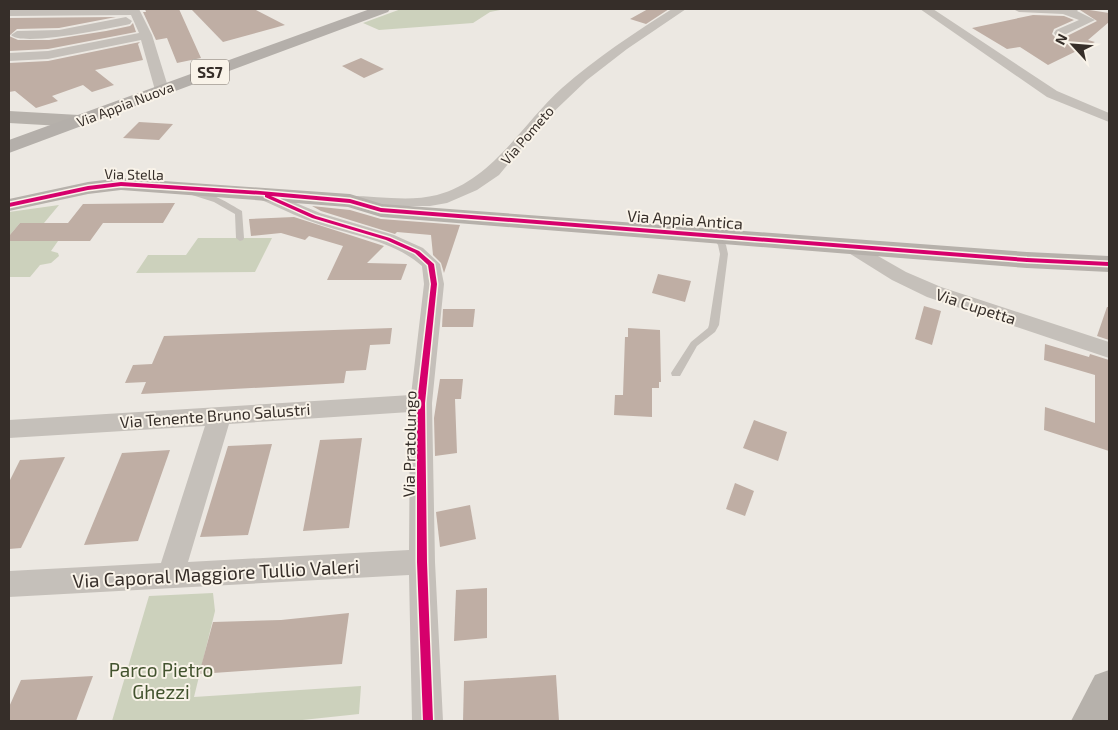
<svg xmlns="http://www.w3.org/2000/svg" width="1118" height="730" font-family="'Exo 2',sans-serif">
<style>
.green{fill:#ccd1bc}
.building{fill:#bfaea4}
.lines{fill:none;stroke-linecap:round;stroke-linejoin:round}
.lane{fill:#c5c0ba;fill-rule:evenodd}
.street{fill:#c5c0ba;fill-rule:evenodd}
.secondary{fill:#b6b1ab;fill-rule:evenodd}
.primary{fill:#b4afaa;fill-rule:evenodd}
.cycleway-casing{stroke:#f9f3e9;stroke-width:3}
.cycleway{fill:#d6006c;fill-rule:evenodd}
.labels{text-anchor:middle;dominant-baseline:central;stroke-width:4;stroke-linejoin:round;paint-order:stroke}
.far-street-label{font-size:14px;fill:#362e29;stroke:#f9f3e9}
.shield{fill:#f9f3e9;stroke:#706963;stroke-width:1}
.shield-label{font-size:15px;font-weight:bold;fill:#362e29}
.street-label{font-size:16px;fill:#362e29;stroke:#f9f3e9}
.near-street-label{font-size:19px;fill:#362e29;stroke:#f9f3e9}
.near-park-label{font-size:19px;fill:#42532e;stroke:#f9f3e9}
</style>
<rect width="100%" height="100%" fill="#ece8e2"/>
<g class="green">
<polygon points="401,9 505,9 490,12 473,23 379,30 363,23"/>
<polygon points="59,205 44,223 20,223 9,236 9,212"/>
<polygon points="198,238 272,238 255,272 136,273 148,255 186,255"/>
<polygon points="9,241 58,241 51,251 58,253 59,256 51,263 40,265 30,277 9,277"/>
<polygon points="213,593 215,611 194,697 361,686 359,714 293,721 112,721 149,596"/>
</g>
<g class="building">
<polygon points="145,9 179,9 201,58 177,63 167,38 156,40 143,12 146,12"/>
<polygon points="191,9 254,9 285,25 223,42"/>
<polygon points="648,9 669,9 646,24 630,19"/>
<polygon points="1083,9 1109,13 1109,22 1088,40 1095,42 1048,65 1020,47 1007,49 972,28 1033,15 1064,16 1074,20 1054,29 1052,34 1056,38 1061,39 1097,21 1080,10"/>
<polygon points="116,17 59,28 17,29 9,36 18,40 49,40 106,31 130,26 133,23 136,32 48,49 9,51 9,18"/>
<polygon points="140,42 138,44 143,60 95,70 114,85 92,92 83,85 52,96 58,101 36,108 15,91 9,92 9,63 48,61"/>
<polygon points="361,58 384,69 364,78 342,66"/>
<polygon points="139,122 173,124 159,140 123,138"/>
<polygon points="175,203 163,223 103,223 90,241 9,241 9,236 20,223 68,223 83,204"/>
<polygon points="312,206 350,210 381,219 460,225 444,273 441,263 433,255 431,235 397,232 395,234 321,211"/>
<polygon points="294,217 384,246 367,263 407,264 401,280 327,280 343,246 309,236 305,240 281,233 251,236 249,219"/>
<polygon points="658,274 691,281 685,302 652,293"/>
<polygon points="924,306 941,311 932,345 915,339"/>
<polygon points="1107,307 1109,307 1109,340 1097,336"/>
<polygon points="443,309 475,309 473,327 442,327"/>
<polygon points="392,328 390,344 370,345 366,370 346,371 344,383 141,394 146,382 125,383 133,365 152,364 164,336"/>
<polygon points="628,328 660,330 661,382 659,382 659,388 652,388 652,417 614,415 615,395 623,395 625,337 628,337"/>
<polygon points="1045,344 1089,357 1090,354 1109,360 1109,451 1044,430 1045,407 1095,423 1095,375 1044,360"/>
<polygon points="440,379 463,379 461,399 455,399 457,453 435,456 434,418"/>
<polygon points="754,420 787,432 778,461 743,448"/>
<polygon points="362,438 349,528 303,531 320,440"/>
<polygon points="272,444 248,535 200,537 228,446"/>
<polygon points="170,450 138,541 84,545 122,453"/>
<polygon points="65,457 21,548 9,549 9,482 20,460"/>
<polygon points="735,483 754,491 745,516 726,509"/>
<polygon points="470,505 476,539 440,547 436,512"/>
<polygon points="487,588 487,638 454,641 456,590"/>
<polygon points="349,613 342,664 199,674 213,622 281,620"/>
<polygon points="556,675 559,721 463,721 464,681"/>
<polygon points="93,676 76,721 9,721 9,707 21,680"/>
</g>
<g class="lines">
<g class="lane">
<path d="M192 191C209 190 228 203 242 211L244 238 243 240 240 241 236 238 235 214 214 202 192 195Z"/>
<polygon points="715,232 718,233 726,245 728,254 719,325 715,332 697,346 680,376 672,376 671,373 691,342 708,328 709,325 720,254 718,245 711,235"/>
</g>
<g class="street">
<polygon points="139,9 152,35 169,90 167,93 157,93 155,90 141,40 48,59 9,61 9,53 48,51 139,33 131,15 9,16 9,10"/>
<path d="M672 9H686L627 49 587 80 545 120 499 175 477 190 447 203 430 206H350L344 205 342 201 344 197 350 196C378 196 409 202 437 195 493 180 521 125 562 88 596 58 634 33 672 9Z"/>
<polygon points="920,9 933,9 1057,91 1109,113 1109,122 1047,97"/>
<polygon points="1013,9 1079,9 1077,11 1095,20 1060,37 1056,36 1054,33 1056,30 1079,20 1063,14 1019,12"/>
<path d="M126 17 132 21 130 24C112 28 22 47 11 35L17 31 59 30Z"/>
<path d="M260 188 320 213 394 235 423 248 440 264 444 284 432 403 435 562 443 721H412L409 575 9 597V571L161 563 205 426 9 438V420L411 395 424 284 422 266C390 238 346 235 307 220 289 213 272 204 254 197L252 193 254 189ZM410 412 409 550 188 562 229 424Z"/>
<polygon points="850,240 906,272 941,287 1109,342 1109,358 927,297 892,280 844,250 841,246 844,242"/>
</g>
<g class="secondary">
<polygon points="9,111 79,115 86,117 88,121 86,125 79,127 9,123"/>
<polygon points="121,178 350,194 382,204 1027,252 1109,256 1109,272 1027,268 381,217 348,207 121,190 88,194 9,211 9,199 88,182"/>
<polygon points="1109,670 1109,721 1071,721 1095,675"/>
</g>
<polygon class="primary" points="370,9 390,9 388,12 9,153 9,140"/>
<defs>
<polygon id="cycleway" points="121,182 260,191 350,199 381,208 1027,258 1109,262 1109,266 1027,262 381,212 350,203 271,196 316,216 390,238 419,251 434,264 437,284 425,403 427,562 433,721 423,721 417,562 417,403 431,284 428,265 415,253 386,240 312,218 265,197 265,195 121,186 88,190 9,207 9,203 88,186"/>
</defs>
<use href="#cycleway" class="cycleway-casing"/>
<use href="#cycleway" class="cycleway"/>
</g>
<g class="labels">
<g class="far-street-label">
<text transform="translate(125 104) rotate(-21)">Via Appia Nuova</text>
<text transform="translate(527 135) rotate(-49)">Via Pometo</text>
<text transform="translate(134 174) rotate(1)">Via Stella</text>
</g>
<rect class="shield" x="191" y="59.5" width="38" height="25" rx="4"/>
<g class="shield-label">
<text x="210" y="72">SS7</text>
</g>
<g class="street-label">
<text transform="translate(685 219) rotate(4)">Via Appia Antica</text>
<text transform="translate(976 306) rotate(18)">Via Cupetta</text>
<text transform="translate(215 415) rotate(-4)">Via Tenente Bruno Salustri</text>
<text transform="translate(409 444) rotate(-89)">Via Pratolungo</text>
</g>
<g class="near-street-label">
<text transform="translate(216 573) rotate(-3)">Via Caporal Maggiore Tullio Valeri</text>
</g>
<g class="near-park-label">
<text x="161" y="669">Parco Pietro<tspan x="161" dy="22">Ghezzi</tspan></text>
</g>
</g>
<rect width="1118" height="730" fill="none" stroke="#362e29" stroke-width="20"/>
<g transform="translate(1073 45) rotate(296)" stroke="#f9f3e9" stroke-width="4" paint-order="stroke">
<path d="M0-4L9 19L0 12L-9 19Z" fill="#362e29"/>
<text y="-8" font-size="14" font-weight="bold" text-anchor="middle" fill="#362e29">N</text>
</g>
</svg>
